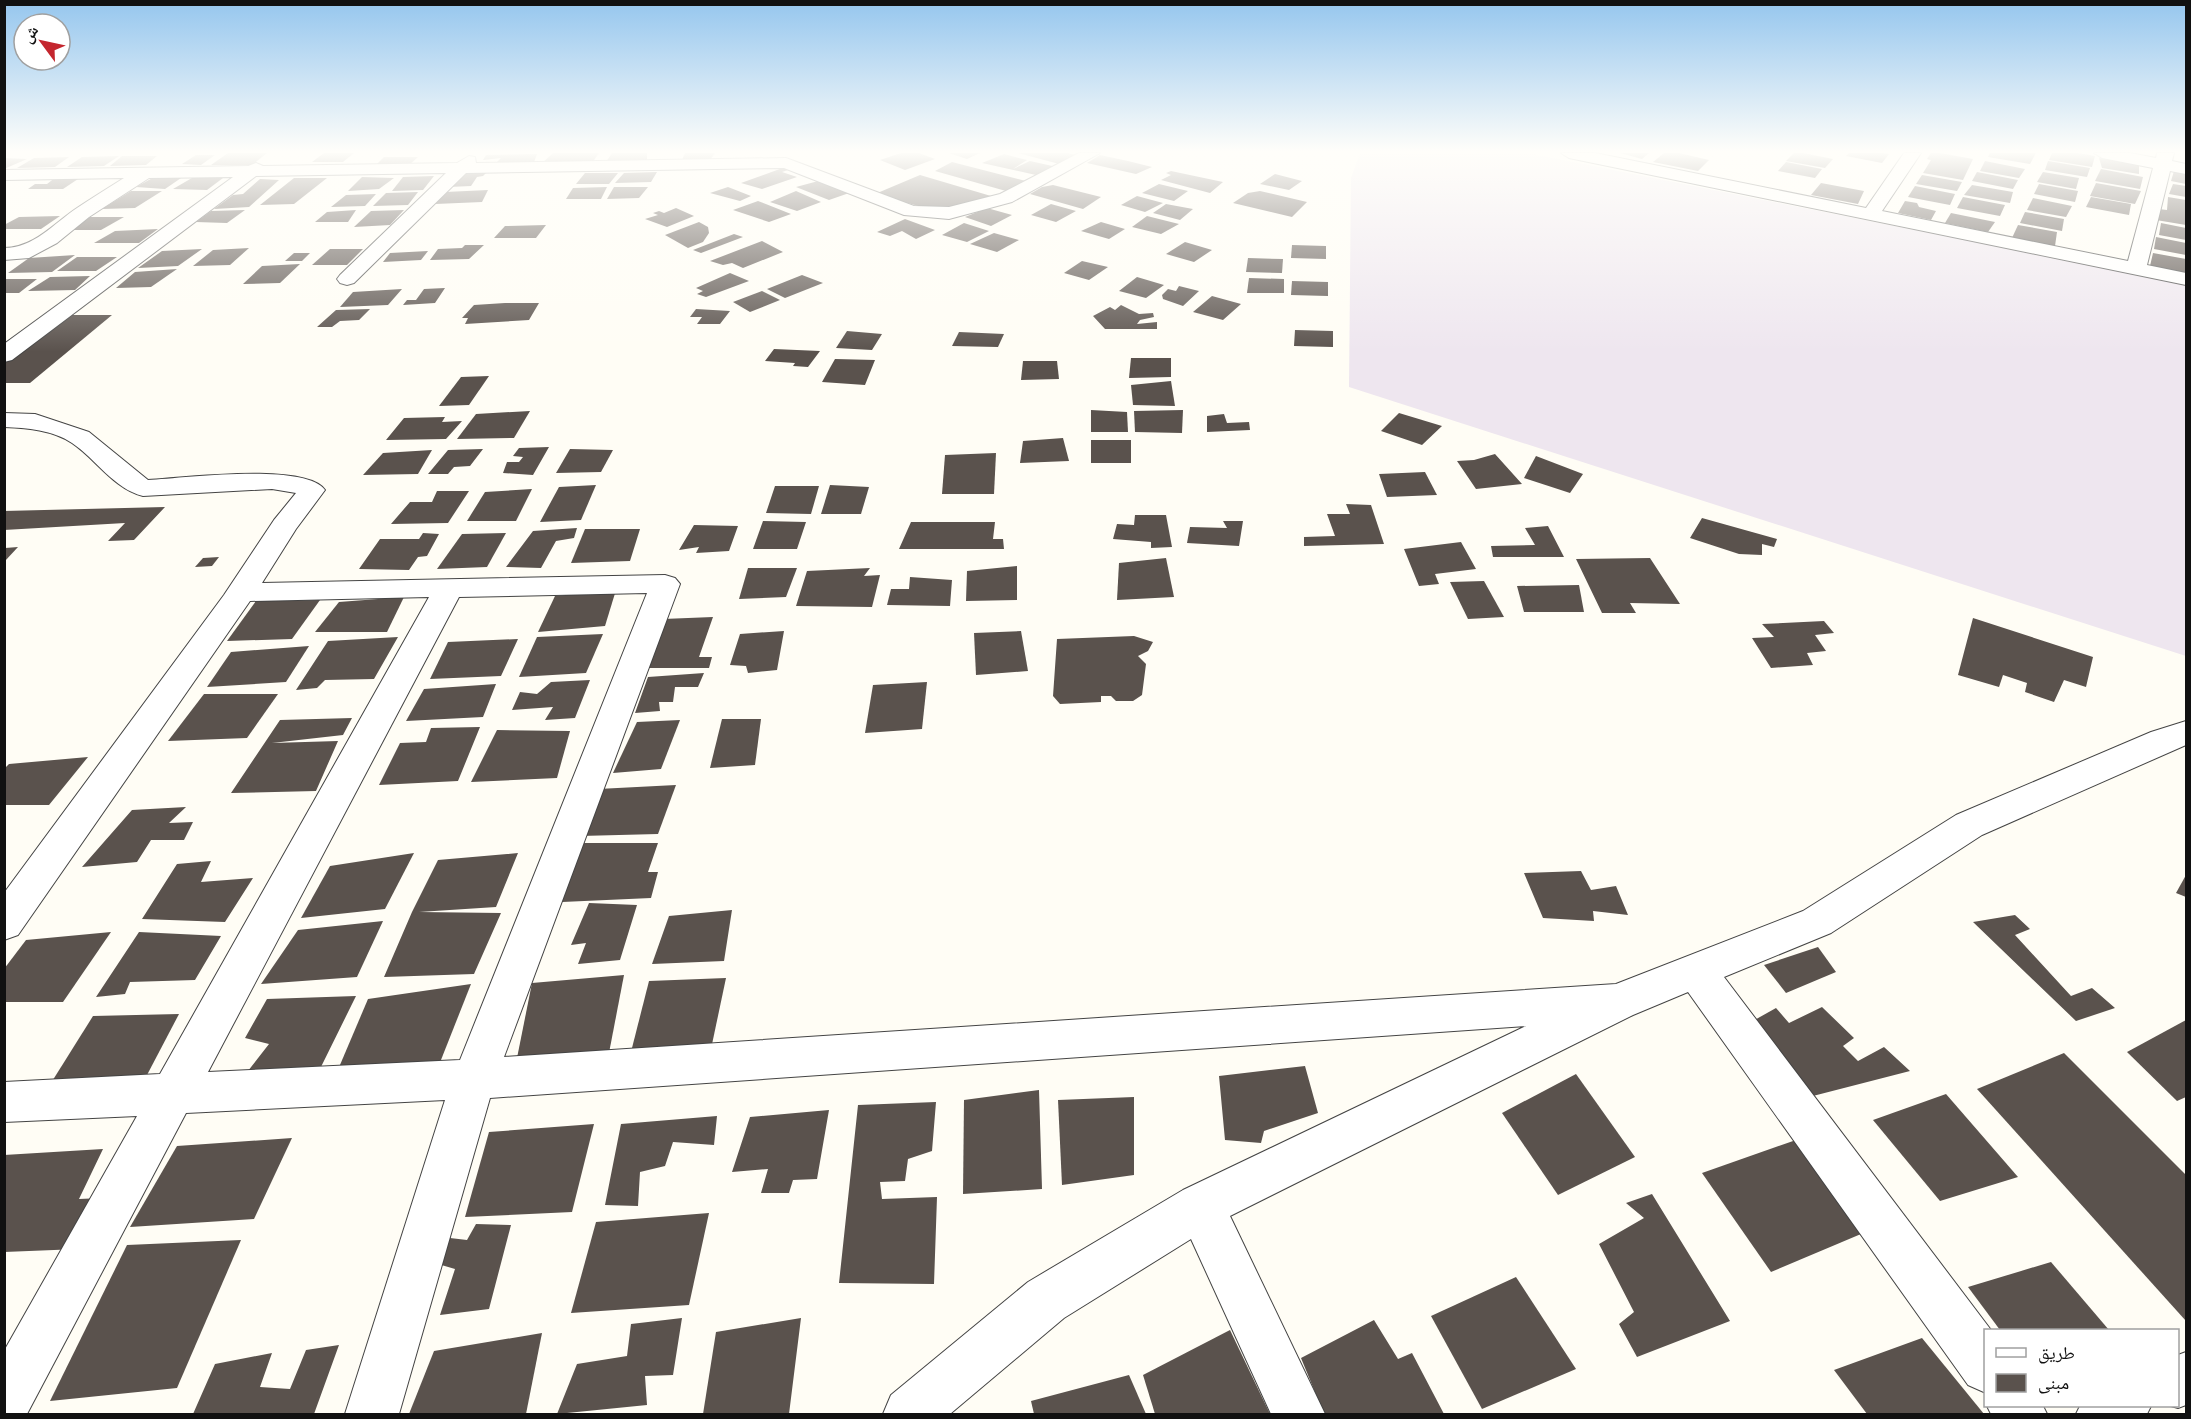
<svg xmlns="http://www.w3.org/2000/svg" width="2191" height="1419" font-family="'Noto Serif','Noto Naskh Arabic',serif">
<style>
.industrial{fill:#eee6ef}
.building{fill:#5a524d}
.lines{fill:none;stroke-linecap:round;stroke-linejoin:round}
.minor-casing{stroke:#444;stroke-width:2}
.minor{fill:#fff;fill-rule:evenodd}
</style>
<rect width="100%" height="100%" fill="#fffdf5"/>
<polygon class="industrial" points="1360,153 1528,153 2186,284 2186,656 1349,387 1351,178"/>
<g class="building">
<polygon points="228,153 267,153 252,165 211,165"/>
<polygon points="324,153 354,153 343,162 312,162"/>
<polygon points="553,153 599,153 592,163 541,164"/>
<polygon points="612,153 647,153 647,161 606,162"/>
<polygon points="685,153 715,153 710,160 682,160"/>
<polygon points="901,153 919,153 935,159 905,170 880,160"/>
<polygon points="949,153 980,153 967,159"/>
<polygon points="1018,153 1068,153 1079,156 1063,165"/>
<polygon points="1620,153 1649,153 1642,159"/>
<polygon points="1664,153 1679,153 1709,160 1698,171 1653,162"/>
<polygon points="1794,153 1803,153 1833,159 1825,168 1786,161"/>
<polygon points="1849,153 1882,153 1889,154 1882,163 1846,156"/>
<polygon points="1931,153 1940,153 1973,159 1963,180 1923,173 1931,160 1927,159"/>
<polygon points="1990,153 2036,153 2030,164 1988,157"/>
<polygon points="2052,153 2078,153 2095,156 2092,167 2049,160"/>
<polygon points="537,154 533,165 497,162 501,158 483,160 486,155"/>
<polygon points="1004,154 1027,160 1013,169 1030,161 1057,167 1036,175 982,163"/>
<polygon points="196,155 215,155 201,165 182,164"/>
<polygon points="1100,155 1128,161 1152,167 1136,174 1087,163"/>
<polygon points="119,156 104,166 67,167 82,157"/>
<polygon points="122,156 157,156 146,165 110,166"/>
<polygon points="69,157 55,167 17,168 34,158"/>
<polygon points="384,157 418,157 407,167 373,168"/>
<polygon points="4,158 27,159 4,169"/>
<polygon points="2099,158 2139,165 2139,174 2102,168"/>
<polygon points="1985,161 2025,169 2019,178 1980,171"/>
<polygon points="2048,161 2090,168 2087,177 2045,170"/>
<polygon points="952,162 1026,181 1006,191 935,171"/>
<polygon points="1786,162 1822,169 1815,178 1778,171"/>
<polygon points="788,166 794,168 782,172 797,177 762,189 741,183"/>
<polygon points="2101,169 2143,177 2140,189 2095,181"/>
<polygon points="1171,171 1223,182 1210,193 1161,180 1171,175 1166,173"/>
<polygon points="2174,171 2186,174 2186,184 2171,181"/>
<polygon points="487,172 483,176 477,177 471,186 448,187 460,173"/>
<polygon points="657,172 651,182 615,183 624,173"/>
<polygon points="1977,172 2018,180 2013,189 1972,181"/>
<polygon points="2043,172 2079,178 2076,189 2037,182"/>
<polygon points="585,173 618,173 609,184 576,184"/>
<polygon points="1275,174 1302,181 1289,190 1260,184"/>
<polygon points="158,175 184,176 165,189 136,187"/>
<polygon points="197,175 227,175 207,190 173,189"/>
<polygon points="920,175 991,196 970,204 933,210 875,194"/>
<polygon points="1922,175 1962,182 1957,191 1916,184"/>
<polygon points="434,176 423,190 392,191 403,177"/>
<polygon points="56,177 81,177 63,189 28,189 35,184 47,184"/>
<polygon points="362,177 394,178 379,189 348,191"/>
<polygon points="294,178 327,178 294,204 260,205"/>
<polygon points="260,179 279,180 249,207 214,209 233,195 243,194"/>
<polygon points="822,180 852,192 829,200 796,187"/>
<polygon points="1821,183 1864,191 1858,204 1811,195"/>
<polygon points="2096,183 2141,191 2135,204 2090,196"/>
<polygon points="1159,184 1188,191 1174,201 1142,193"/>
<polygon points="2039,184 2078,191 2075,202 2034,194"/>
<polygon points="2173,184 2186,186 2186,197 2169,194"/>
<polygon points="1053,185 1101,197 1083,209 1030,194 1042,187"/>
<polygon points="1972,185 2013,192 2010,203 1964,195"/>
<polygon points="1915,186 1955,194 1950,205 1908,197"/>
<polygon points="607,187 601,199 566,199 573,188"/>
<polygon points="614,187 648,187 639,198 607,199"/>
<polygon points="728,187 751,196 740,201 710,193"/>
<polygon points="488,190 482,202 435,204 445,192"/>
<polygon points="131,191 162,191 135,208 102,209"/>
<polygon points="796,191 821,202 797,211 770,202"/>
<polygon points="1260,191 1307,202 1292,217 1233,203 1248,193"/>
<polygon points="418,192 408,205 373,206 386,193"/>
<polygon points="376,194 365,206 331,207 346,195"/>
<polygon points="1137,196 1163,203 1145,212 1121,205"/>
<polygon points="1963,197 2005,205 2000,216 1957,208"/>
<polygon points="2091,197 2131,204 2129,215 2086,207"/>
<polygon points="2168,197 2186,200 2186,225 2156,220 2159,209 2167,210"/>
<polygon points="2033,198 2072,206 2066,217 2027,210"/>
<polygon points="758,201 791,214 769,222 733,210"/>
<polygon points="1905,201 1917,203 1919,207 1936,211 1931,220 1898,213"/>
<polygon points="1051,204 1076,211 1056,222 1031,215"/>
<polygon points="1166,204 1193,209 1180,220 1153,213"/>
<polygon points="676,208 694,216 667,227 645,219 658,215 653,213 659,211 664,213"/>
<polygon points="987,208 1012,215 991,226 965,217"/>
<polygon points="245,210 227,223 196,222 211,211"/>
<polygon points="356,210 348,222 315,222 327,212"/>
<polygon points="404,210 390,225 354,227 371,211"/>
<polygon points="2025,212 2064,219 2062,231 2020,223"/>
<polygon points="1951,213 1995,222 1988,232 1945,223"/>
<polygon points="60,216 41,229 4,229 4,225 19,217"/>
<polygon points="1147,216 1179,224 1161,234 1132,227"/>
<polygon points="90,217 124,217 101,230 70,230"/>
<polygon points="905,219 935,230 916,239 902,231 890,236 877,232"/>
<polygon points="699,222 708,227 709,233 703,242 688,248 665,235"/>
<polygon points="1101,222 1125,229 1109,239 1081,231"/>
<polygon points="964,223 989,231 967,242 942,235"/>
<polygon points="2161,223 2186,228 2186,240 2159,235"/>
<polygon points="546,225 536,238 494,238 505,226"/>
<polygon points="2018,225 2057,232 2055,246 2012,238"/>
<polygon points="158,229 139,243 94,243 115,231"/>
<polygon points="994,233 1019,240 997,252 970,244"/>
<polygon points="734,234 743,237 701,253 693,250"/>
<polygon points="2156,237 2186,243 2186,255 2154,249"/>
<polygon points="762,241 783,252 743,268 732,263 723,265 710,261"/>
<polygon points="1185,242 1212,250 1194,262 1166,254"/>
<polygon points="465,245 484,245 469,259 430,260 438,249 462,248"/>
<polygon points="1292,245 1326,246 1326,259 1291,258"/>
<polygon points="249,248 230,265 193,266 213,250"/>
<polygon points="202,249 178,266 138,268 162,251"/>
<polygon points="330,249 363,249 347,265 312,265"/>
<polygon points="428,251 421,260 383,262 390,253"/>
<polygon points="294,253 310,253 302,261 285,261"/>
<polygon points="2153,253 2186,259 2186,273 2150,266"/>
<polygon points="75,255 52,272 8,273 29,258"/>
<polygon points="77,257 117,257 96,271 57,271"/>
<polygon points="1248,258 1283,259 1282,273 1246,272"/>
<polygon points="1082,261 1108,267 1089,280 1064,273"/>
<polygon points="300,264 280,283 243,284 262,266"/>
<polygon points="177,269 151,287 116,288 135,272"/>
<polygon points="730,273 749,281 706,297 697,294 703,291 696,288"/>
<polygon points="802,275 823,283 785,298 767,289"/>
<polygon points="90,276 75,290 28,291 50,277"/>
<polygon points="1137,277 1164,285 1146,298 1119,291"/>
<polygon points="1249,278 1284,279 1284,293 1247,293"/>
<polygon points="4,279 37,279 19,293 4,293"/>
<polygon points="1292,281 1328,282 1328,296 1291,295"/>
<polygon points="1179,286 1199,291 1183,306 1163,299 1162,295 1168,289 1176,291"/>
<polygon points="445,288 435,303 403,305 407,300 416,300 424,289"/>
<polygon points="402,289 388,305 340,307 353,292"/>
<polygon points="762,291 780,300 750,312 733,302"/>
<polygon points="1212,296 1241,304 1223,320 1193,312"/>
<polygon points="505,303 539,303 529,320 465,324 468,318 462,318 474,305"/>
<polygon points="1121,305 1139,314 1153,313 1154,317 1140,320 1137,324 1157,322 1157,329 1105,329 1093,316 1110,307 1115,310"/>
<polygon points="370,309 359,320 340,321 332,327 317,327 336,310"/>
<polygon points="696,309 730,311 720,324 697,324 702,317 690,317"/>
<polygon points="65,315 112,315 30,383 4,383 4,363"/>
<polygon points="1295,330 1333,331 1333,347 1294,346"/>
<polygon points="847,331 882,334 872,350 836,348"/>
<polygon points="959,332 1004,334 998,347 952,346"/>
<polygon points="774,349 820,351 808,367 793,366 795,363 765,361"/>
<polygon points="1131,358 1171,358 1171,377 1129,378"/>
<polygon points="835,359 875,360 865,385 822,382"/>
<polygon points="1023,361 1057,361 1059,379 1021,380"/>
<polygon points="489,376 469,405 439,406 461,377"/>
<polygon points="1171,381 1175,406 1133,405 1131,385"/>
<polygon points="1091,410 1127,412 1128,432 1091,432"/>
<polygon points="1183,410 1182,433 1135,432 1134,411"/>
<polygon points="530,411 514,438 457,439 476,414"/>
<polygon points="1399,413 1442,426 1422,445 1381,431"/>
<polygon points="1224,414 1227,423 1249,422 1250,430 1207,432 1207,416"/>
<polygon points="445,417 442,422 462,421 446,439 386,440 404,418"/>
<polygon points="1063,438 1069,461 1020,463 1023,441"/>
<rect x="1091" y="440" width="40" height="23"/>
<polygon points="549,447 533,475 503,473 507,462 519,462 523,457 513,456 519,448"/>
<polygon points="483,449 470,466 454,467 448,474 428,474 448,450"/>
<polygon points="570,449 613,450 601,472 556,473"/>
<polygon points="432,450 418,474 363,475 383,453"/>
<polygon points="996,453 994,494 942,494 945,455"/>
<polygon points="1495,454 1522,484 1476,489 1457,461 1474,460"/>
<polygon points="1536,456 1583,474 1570,493 1524,478"/>
<polygon points="1425,472 1437,495 1387,497 1379,474"/>
<polygon points="596,485 581,520 540,522 559,487"/>
<polygon points="830,485 869,487 861,514 821,514"/>
<polygon points="775,486 819,486 811,514 766,513"/>
<polygon points="532,489 516,521 467,521 485,492"/>
<polygon points="437,491 469,491 448,523 391,524 410,502 432,502"/>
<polygon points="1346,504 1371,505 1384,544 1304,546 1304,537 1335,536 1327,514 1350,514"/>
<polygon points="165,507 134,540 108,541 125,523 4,530 4,511"/>
<polygon points="1135,515 1166,515 1172,547 1151,548 1151,542 1113,539 1117,524 1134,525"/>
<polygon points="1702,518 1777,539 1774,547 1762,544 1762,555 1739,554 1690,538"/>
<polygon points="763,521 806,522 797,549 753,549"/>
<polygon points="1223,521 1243,521 1239,546 1187,543 1190,527 1227,528"/>
<polygon points="911,522 995,522 993,539 1003,539 1004,549 899,549"/>
<polygon points="694,525 738,526 729,551 696,553 699,547 679,550"/>
<polygon points="1548,526 1564,557 1493,557 1491,546 1535,545 1525,528"/>
<polygon points="577,528 574,538 556,541 541,568 506,567 533,531"/>
<polygon points="585,529 640,529 630,561 571,563"/>
<polygon points="423,533 439,534 427,556 418,557 409,570 359,569 380,539 419,539"/>
<polygon points="506,533 487,567 437,569 462,534"/>
<polygon points="1461,542 1476,569 1435,574 1439,584 1419,586 1404,549"/>
<polygon points="18,547 5,561 5,548"/>
<polygon points="219,557 212,566 195,567 203,558"/>
<polygon points="1166,558 1174,597 1117,600 1119,563"/>
<polygon points="1650,558 1680,604 1630,603 1636,613 1602,613 1576,559"/>
<polygon points="1017,566 1017,600 966,601 967,571"/>
<polygon points="748,568 797,568 786,597 739,599"/>
<polygon points="870,568 864,576 880,575 872,607 796,606 807,571"/>
<polygon points="910,577 952,580 950,606 887,605 891,589 909,589"/>
<polygon points="1484,581 1504,617 1468,619 1450,582"/>
<polygon points="1579,585 1584,612 1524,612 1517,586"/>
<polygon points="616,590 605,626 538,632 555,596"/>
<polygon points="404,597 387,632 315,632 339,602"/>
<polygon points="320,600 292,639 227,641 256,601"/>
<polygon points="713,617 699,657 712,657 709,668 644,668 663,619"/>
<polygon points="1973,618 2093,657 2086,687 2064,680 2054,702 2025,692 2027,683 2003,675 1999,687 1958,675"/>
<polygon points="1824,621 1834,633 1815,635 1826,651 1807,653 1813,665 1771,668 1752,638 1774,637 1762,624"/>
<polygon points="784,631 777,670 748,673 746,666 730,665 740,634"/>
<polygon points="1021,631 1028,671 976,675 974,633"/>
<polygon points="603,634 586,673 519,677 537,637"/>
<polygon points="1134,636 1153,642 1148,651 1138,656 1146,664 1142,695 1133,701 1116,701 1111,696 1101,696 1101,702 1060,704 1053,696 1057,639"/>
<polygon points="398,637 374,679 325,680 317,688 296,690 328,641"/>
<polygon points="518,639 501,676 430,679 448,642"/>
<polygon points="309,646 286,682 207,687 231,652"/>
<polygon points="704,673 698,687 675,687 673,702 659,702 660,711 635,713 648,677"/>
<polygon points="590,680 575,718 545,720 553,707 512,710 520,692 537,694 551,682"/>
<polygon points="927,682 922,729 865,733 873,685"/>
<polygon points="496,684 483,717 406,721 424,689"/>
<polygon points="204,694 278,694 247,738 168,741"/>
<polygon points="352,718 343,735 272,743 338,741 316,791 231,793 280,720"/>
<polygon points="722,719 761,719 755,765 710,768"/>
<polygon points="680,720 661,769 613,773 637,722"/>
<polygon points="480,727 458,781 379,785 400,743 426,742 431,728"/>
<polygon points="497,730 570,731 557,778 471,782"/>
<polygon points="88,757 49,805 4,805 4,769 9,764"/>
<polygon points="676,785 658,834 580,836 598,789"/>
<polygon points="186,807 169,823 193,822 184,840 151,840 137,862 82,867 132,810"/>
<polygon points="583,843 658,843 648,872 658,872 651,898 562,902"/>
<polygon points="414,853 385,909 301,918 330,866"/>
<polygon points="518,853 496,907 419,912 501,913 474,974 384,977 412,912 438,860"/>
<polygon points="211,861 201,882 253,878 225,922 142,919 177,864"/>
<polygon points="1581,871 1591,890 1616,886 1628,915 1593,911 1594,921 1543,918 1524,873"/>
<polygon points="2186,875 2186,897 2176,893"/>
<polygon points="589,903 637,905 620,960 578,964 586,943 571,945"/>
<polygon points="732,910 724,961 652,964 669,916"/>
<polygon points="2015,915 2030,929 2015,935 2071,996 2092,988 2115,1008 2076,1021 1973,922"/>
<polygon points="383,921 357,977 261,984 298,930"/>
<polygon points="111,932 63,1002 4,1002 4,969 26,940"/>
<polygon points="139,932 221,936 195,980 130,982 125,994 96,997"/>
<polygon points="1818,947 1836,972 1786,993 1764,965"/>
<polygon points="624,975 609,1053 517,1058 532,983"/>
<polygon points="726,978 711,1049 632,1048 649,981"/>
<polygon points="471,984 439,1065 337,1072 368,999"/>
<polygon points="356,996 317,1075 244,1076 269,1044 245,1038 267,999"/>
<polygon points="1822,1007 1854,1038 1843,1046 1858,1061 1884,1047 1910,1071 1809,1097 1751,1022 1776,1008 1789,1023"/>
<polygon points="179,1014 147,1075 51,1083 93,1016"/>
<polygon points="2186,1020 2186,1097 2177,1101 2127,1052"/>
<polygon points="2064,1053 2186,1175 2186,1321 1977,1089"/>
<polygon points="1305,1066 1318,1113 1264,1131 1261,1143 1225,1140 1219,1076"/>
<polygon points="1576,1074 1635,1157 1558,1195 1502,1113"/>
<polygon points="1039,1090 1042,1189 963,1194 964,1100"/>
<polygon points="1946,1094 2018,1177 1940,1201 1873,1120"/>
<polygon points="1134,1097 1134,1175 1062,1185 1058,1100"/>
<polygon points="936,1102 932,1151 908,1159 905,1181 880,1182 882,1199 937,1197 934,1284 839,1283 858,1105"/>
<polygon points="829,1110 817,1179 793,1180 789,1193 761,1193 768,1169 732,1172 750,1117"/>
<polygon points="717,1116 714,1145 673,1142 665,1166 640,1172 638,1206 605,1205 621,1124"/>
<polygon points="594,1124 572,1212 465,1217 489,1132"/>
<polygon points="292,1138 254,1219 130,1227 177,1146"/>
<polygon points="1796,1140 1861,1234 1771,1272 1702,1173"/>
<polygon points="103,1149 79,1199 102,1198 79,1249 4,1252 4,1155"/>
<polygon points="1652,1194 1730,1321 1637,1357 1619,1324 1634,1312 1599,1244 1644,1218 1626,1203"/>
<polygon points="709,1213 689,1305 571,1313 596,1222"/>
<polygon points="476,1224 511,1225 489,1309 440,1315 455,1269 438,1264 450,1238 467,1240"/>
<polygon points="241,1240 177,1388 50,1401 127,1245"/>
<polygon points="2051,1262 2109,1330 2000,1330 1968,1287"/>
<polygon points="1516,1277 1576,1369 1482,1409 1431,1316"/>
<polygon points="682,1318 673,1375 645,1376 647,1405 557,1414 577,1364 627,1356 631,1324"/>
<polygon points="801,1318 789,1414 703,1414 716,1332"/>
<polygon points="1374,1320 1398,1359 1412,1353 1444,1414 1324,1414 1301,1358"/>
<polygon points="1230,1330 1270,1414 1155,1414 1143,1375"/>
<polygon points="542,1333 526,1414 409,1414 434,1351"/>
<polygon points="1922,1338 1984,1414 1867,1414 1834,1370"/>
<polygon points="339,1345 314,1414 193,1414 215,1364 272,1353 260,1387 290,1389 306,1350"/>
<polygon points="1129,1375 1146,1414 1034,1414 1031,1401"/>
</g>
<g class="lines">
<defs>
<g id="minor">
<path d="M1079 153H1100L1012 202 949 219 904 215 784 168 466 173 354 283 347 285 340 283 337 279 340 275 446 173 256 176 12 360 4 362V344L233 177 149 178 89 217 57 243 29 258 4 260V248C34 248 53 224 77 208 92 198 108 188 124 178L4 180V170L248 166 256 163 263 166 457 163 469 156 475 157 476 163 786 158 914 206 949 207 1000 194Z"/>
<polygon points="1561,153 1595,153 1866,208 1904,153 1921,153 1882,211 2128,261 2153,168 2102,158 2094,153 2130,153 2156,158 2157,153 2174,153 2172,161 2186,164 2186,174 2170,171 2147,265 2186,273 2186,285 1569,158"/>
<path d="M4 413 35 414 89 432 148 480C183 478 306 462 325 490L296 529 262 583 665 575 675 578 680 584 504 1057 1616 984 1803 911 1956 815 2151 732 2186 721V745L1982 835 1831 933 1724 977 1991 1330H1986V1393L1968 1385 1688 992 1633 1015 1230 1216 1325 1414H1271L1191 1239 1064 1318 950 1414H883L891 1395 1028 1282 1183 1190 1526 1026 490 1098 399 1414H345L445 1100 186 1113 27 1414H4V1351L137 1116 4 1122V1082L160 1074 429 597 250 601 18 935 4 940V893L224 595 274 520 296 493 272 489 143 496C114 489 96 459 72 443 53 430 27 428 4 427ZM647 593 460 1060 208 1072 459 597Z"/>
<polygon points="2186,1352 2186,1405 2178,1408 2171,1406 2178,1406 2178,1355"/>
<polygon points="1987,1406 2043,1406 2047,1414 1991,1414"/>
<polygon points="2080,1406 2151,1406 2147,1414 2076,1414"/>
</g>
</defs>
<use href="#minor" class="minor-casing"/>
<use href="#minor" class="minor"/>
</g>
<linearGradient id="sky" x2="0" y2="1"><stop stop-color="#95c6ee"/><stop offset="0.43" stop-color="#fffefa"/><stop offset="1" stop-color="#fffefa" stop-opacity="0"/></linearGradient>
<rect width="2191" height="352" fill="url(#sky)"/>
<rect width="2191" height="1419" fill="none" stroke="#111111" stroke-width="12"/>
<rect x="1984" y="1329" width="195" height="78" fill="#ffffff" stroke="#a0a0a0" stroke-width="1.5"/>
<rect x="1996" y="1348" width="30" height="9" fill="#ffffff" stroke="#a0a0a0" stroke-width="1.5"/>
<text x="2038" y="1359" font-size="18" fill="#111111">طريق</text>
<rect x="1996" y="1374" width="30" height="18" fill="#5a524d" stroke="#a0a0a0" stroke-width="1.5"/>
<text x="2038" y="1389" font-size="18" fill="#111111">مبنى</text>
<g transform="translate(42 42) rotate(303)"><circle r="28" fill="#ffffff" stroke="#a0a0a0" stroke-width="1.5"/>
<path d="M0-4.5L10 22L0 15L-10 22Z" fill="#c4262e"/>
<text y="-9" font-size="16" font-weight="bold" text-anchor="middle" fill="#111111">ش</text>
</g>
</svg>
